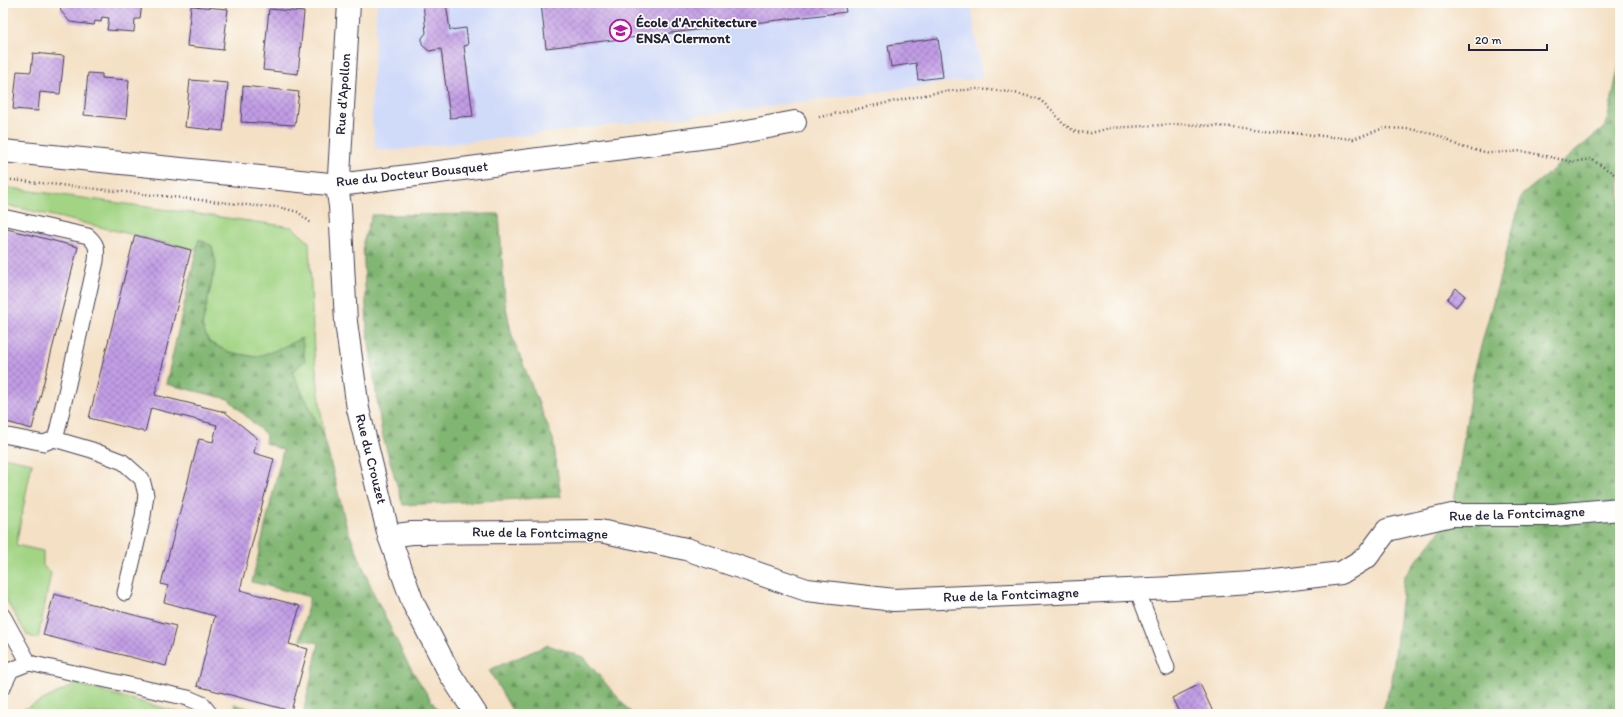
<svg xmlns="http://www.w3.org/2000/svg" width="1623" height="717" font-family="Itim,sans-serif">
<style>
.built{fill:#d0daf9}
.grass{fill:#a2d484;stroke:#627b60}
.forest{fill:url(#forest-firs);stroke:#526c56}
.building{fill:url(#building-cross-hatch)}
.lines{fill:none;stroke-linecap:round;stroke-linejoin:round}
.lane-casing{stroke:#423e50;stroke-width:17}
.street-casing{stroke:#423e50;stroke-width:24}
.path{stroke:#423e50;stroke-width:2.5;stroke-dasharray:1 3;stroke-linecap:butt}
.lane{stroke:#fff;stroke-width:15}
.street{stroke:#fff;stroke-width:22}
.labels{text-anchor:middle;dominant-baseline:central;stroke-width:3.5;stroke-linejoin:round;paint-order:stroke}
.poi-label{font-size:14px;font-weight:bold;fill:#22223b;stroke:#fdfcf7;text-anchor:start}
.street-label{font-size:14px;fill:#22223b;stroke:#fdfcf7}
</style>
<defs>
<pattern id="forest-firs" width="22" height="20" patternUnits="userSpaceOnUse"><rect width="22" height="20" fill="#81b672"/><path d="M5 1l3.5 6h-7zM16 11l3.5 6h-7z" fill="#69945f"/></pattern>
<pattern id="building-cross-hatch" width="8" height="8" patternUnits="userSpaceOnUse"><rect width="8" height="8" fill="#c29de5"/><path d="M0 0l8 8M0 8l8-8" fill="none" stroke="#9d80bb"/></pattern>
</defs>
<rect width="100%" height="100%" fill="#fdfcf7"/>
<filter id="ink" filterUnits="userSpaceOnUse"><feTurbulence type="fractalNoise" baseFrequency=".025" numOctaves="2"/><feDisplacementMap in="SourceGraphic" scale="8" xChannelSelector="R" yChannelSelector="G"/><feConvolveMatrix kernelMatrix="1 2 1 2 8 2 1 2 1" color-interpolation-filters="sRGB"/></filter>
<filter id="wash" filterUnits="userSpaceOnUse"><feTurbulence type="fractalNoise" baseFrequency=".012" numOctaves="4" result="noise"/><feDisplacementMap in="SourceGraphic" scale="16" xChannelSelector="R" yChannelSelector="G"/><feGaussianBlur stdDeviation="0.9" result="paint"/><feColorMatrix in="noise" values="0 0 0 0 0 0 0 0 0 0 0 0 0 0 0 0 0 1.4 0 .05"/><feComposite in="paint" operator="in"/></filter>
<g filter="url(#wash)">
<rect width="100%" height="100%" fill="#f4e0c5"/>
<polygon class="built" points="377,3 971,3 982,78 727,112 390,151 375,148 371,106"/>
<g class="grass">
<polygon points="3,187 292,227 309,242 314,352 324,436 292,372 274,351 255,357 229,352 209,342 202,326 216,263 199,239 197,250 3,204"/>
<polygon points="3,457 32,463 16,545 43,551 43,566 51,573 38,639 27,635 3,595"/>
<polygon points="76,684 185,714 17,714 20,711"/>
</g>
<g class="forest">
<polygon points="1620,61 1620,714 1382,714 1392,680 1404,577 1452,515 1474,372 1522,195 1606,126"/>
<polygon points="499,214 505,302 512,336 553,439 561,497 403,505 382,434 367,328 363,242 372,215"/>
<polygon points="199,239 212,246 216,263 202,326 209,342 229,352 255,357 274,351 302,338 305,361 292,372 324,436 346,525 374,594 408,664 440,714 303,714 319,643 300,639 310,597 252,582 283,450 265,443 266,435 228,399 166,384"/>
<polygon points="548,645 583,657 632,714 514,714 489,670"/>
<polygon points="234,704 268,714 239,714"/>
</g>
<g id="blocks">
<g class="building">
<polygon points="68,3 142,3 140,19 135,19 134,32 107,30 109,18 102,17 101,22 95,21 94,25 70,22 60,10"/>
<polygon points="423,3 446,3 450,30 466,28 468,45 464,46 473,116 450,118 441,49 429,51 422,45 422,38 426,33"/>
<polygon points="541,3 844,3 846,12 546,48"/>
<polygon points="191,6 228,9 223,50 187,46"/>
<polygon points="269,9 304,12 298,74 263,70"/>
<polygon points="938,38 943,77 918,80 916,63 891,67 888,45"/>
<polygon points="33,53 64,56 60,94 40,92 38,111 13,109 17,71 31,72"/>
<polygon points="88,73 102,74 102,78 129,80 126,119 84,115"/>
<polygon points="190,80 228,83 223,131 185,127"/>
<polygon points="243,86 299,92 295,125 241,122"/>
<polygon points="3,228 78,247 32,429 3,421"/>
<polygon points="135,235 191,250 155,395 225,412 257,438 254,453 274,459 240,590 300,606 289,644 308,649 291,711 197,686 215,616 164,602 168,586 161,584 199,439 213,442 217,425 151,408 145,432 89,418"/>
<polygon points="1456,288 1465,296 1456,307 1447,299"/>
<polygon points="54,594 176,626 166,666 43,635"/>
<polygon points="1200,684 1214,714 1180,714 1172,698"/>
</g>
</g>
</g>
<g filter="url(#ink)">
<use href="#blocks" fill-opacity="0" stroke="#423e50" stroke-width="1"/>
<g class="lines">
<defs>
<g id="lane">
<path d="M3 217 88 236C98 245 97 249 96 261L57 432 54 439 44 443 3 435"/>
<polyline points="54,439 92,450 123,462 142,479 146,495 143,516 125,593"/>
<polyline points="1137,589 1167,668"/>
<polyline points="3,616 29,663"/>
<polyline points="3,687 11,670 29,663 188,698 202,704 210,714"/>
</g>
<g id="street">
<polyline points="349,3 338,193 340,206 346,322 358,409 389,536 413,603 450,674 476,714"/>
<polyline points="3,151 339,185 731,134 795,122"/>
<polyline points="389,536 412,533 600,531 686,549 807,590 894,600 1173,588 1267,582 1341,573 1367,557 1387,530 1452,515 1554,515 1620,509"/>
</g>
</defs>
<use href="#lane" class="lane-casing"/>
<use href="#street" class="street-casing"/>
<g class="path">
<polyline points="819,117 939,92 977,89 1011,92 1039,99 1053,111 1063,124 1076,132 1091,133 1110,128 1180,124 1233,127 1353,139 1384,128 1410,129 1437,135 1461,147 1490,153 1522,151 1573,162 1591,159 1614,174 1620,174"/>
<polyline points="3,179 257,206 278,207 298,212 311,223"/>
<polyline points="1620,549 1620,553"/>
</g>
<use href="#lane" class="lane"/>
<use href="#street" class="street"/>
</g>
</g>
<defs>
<symbol id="school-ring" viewBox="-11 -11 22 22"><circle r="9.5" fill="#fdfcf7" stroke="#b5179e" stroke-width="1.5"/><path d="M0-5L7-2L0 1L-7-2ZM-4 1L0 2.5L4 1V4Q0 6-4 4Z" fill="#b5179e"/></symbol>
</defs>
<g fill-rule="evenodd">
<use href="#school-ring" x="608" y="18" width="25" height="25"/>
</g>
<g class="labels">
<g class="poi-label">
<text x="636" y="22">École d'Architecture<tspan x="636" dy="16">ENSA Clermont</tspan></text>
</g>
<g class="street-label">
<text transform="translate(343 94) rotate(-86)">Rue d'Apollon</text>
<text transform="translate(412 174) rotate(-6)">Rue du Docteur Bousquet</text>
<text transform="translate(371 459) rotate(76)">Rue du Crouzet</text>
<text transform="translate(1517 514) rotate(-2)">Rue de la Fontcimagne</text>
<text transform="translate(540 533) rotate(1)">Rue de la Fontcimagne</text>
<text transform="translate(1011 595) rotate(-2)">Rue de la Fontcimagne</text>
</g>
</g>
<rect width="1623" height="717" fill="none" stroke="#fdfcf7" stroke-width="16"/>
<path d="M1469 44v6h78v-6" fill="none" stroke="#22223b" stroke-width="2"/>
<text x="1475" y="44" font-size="12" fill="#22223b" stroke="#fdfcf7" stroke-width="3" paint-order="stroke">20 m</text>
</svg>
